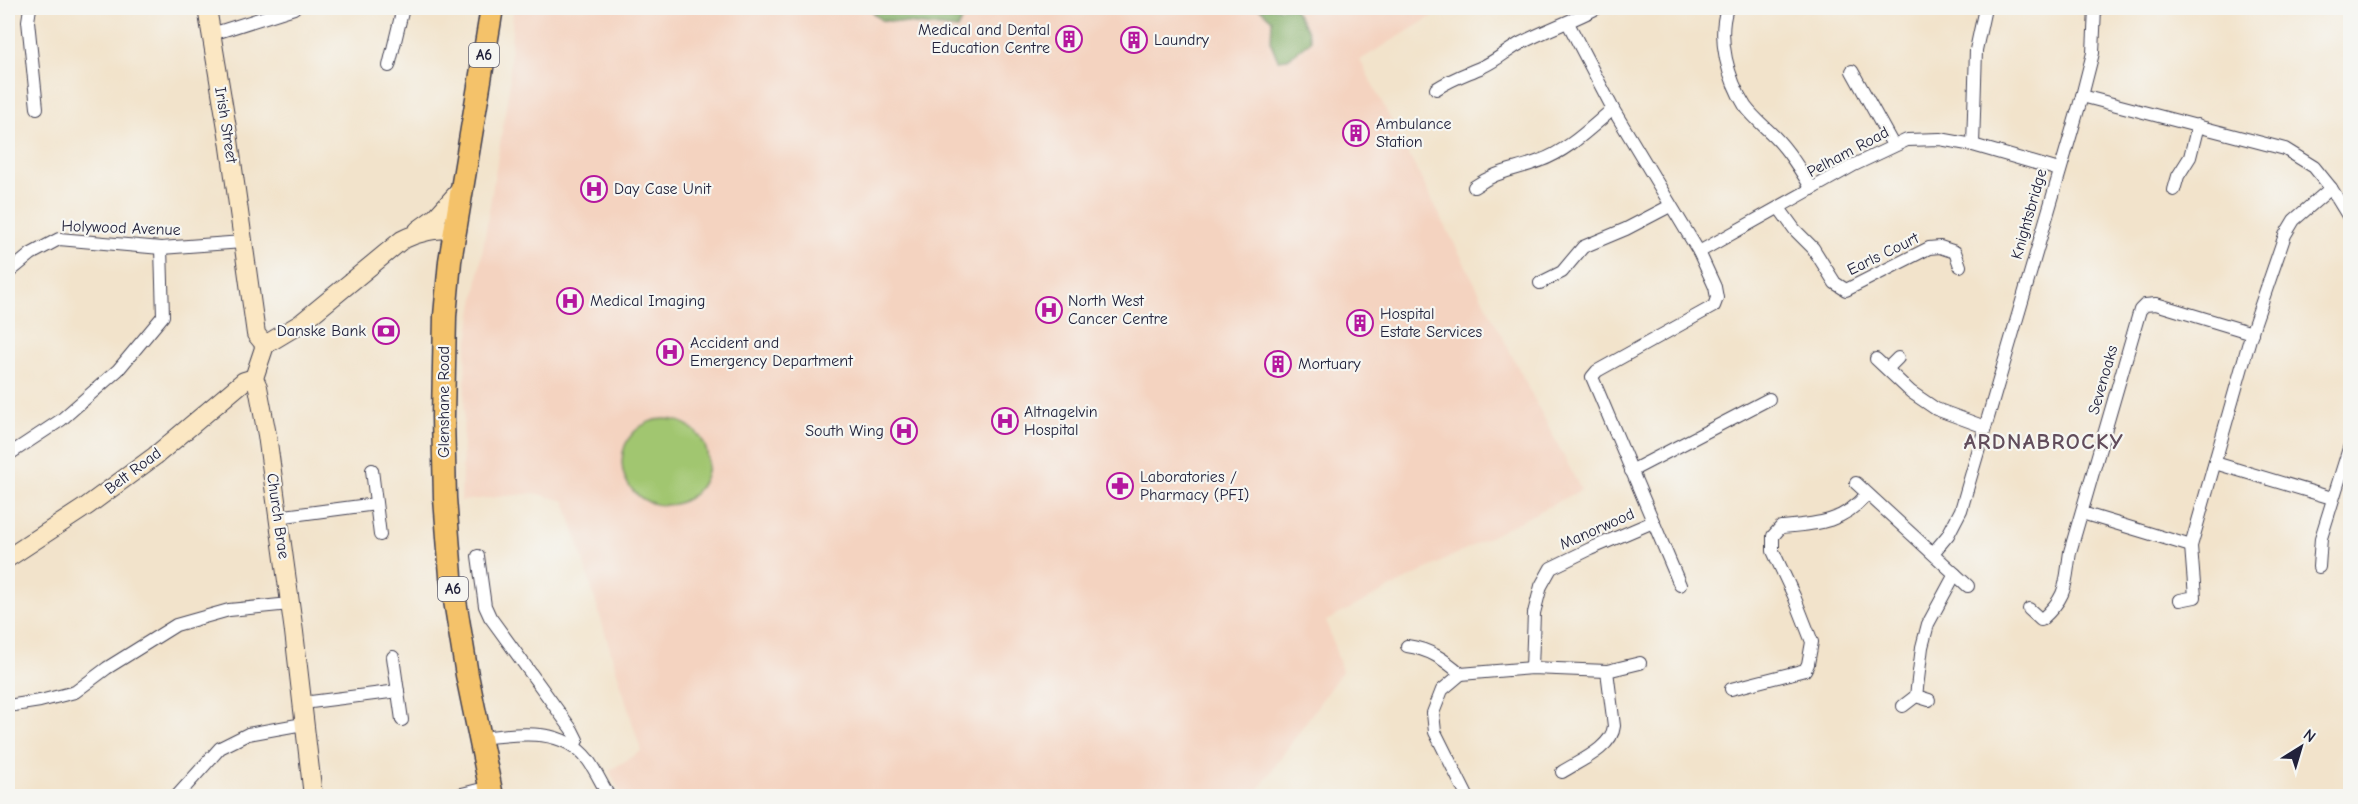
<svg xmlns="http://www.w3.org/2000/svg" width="2358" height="804" font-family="'Comic Neue',sans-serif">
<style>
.built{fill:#f4d3c0}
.green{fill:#a1c670;stroke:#627456;stroke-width:1.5}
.forest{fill:#80ab62;stroke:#51664e;stroke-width:1.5}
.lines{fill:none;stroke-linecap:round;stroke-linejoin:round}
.street-casing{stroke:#413f51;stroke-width:14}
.secondary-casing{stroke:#413f51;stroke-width:20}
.highway-casing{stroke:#413f51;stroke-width:25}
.street{stroke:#fff;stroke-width:12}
.secondary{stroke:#fbe7c3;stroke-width:18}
.highway{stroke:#f4c26a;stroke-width:22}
.labels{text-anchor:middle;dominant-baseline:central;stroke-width:4.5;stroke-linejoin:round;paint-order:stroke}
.shield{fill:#f6f6f2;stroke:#626272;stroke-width:1.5}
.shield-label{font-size:15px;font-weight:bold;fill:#22223b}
.poi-label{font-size:16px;fill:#22223b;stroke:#f6f6f2;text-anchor:start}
.street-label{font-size:16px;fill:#22223b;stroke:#f6f6f2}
.district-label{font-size:22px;font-weight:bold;letter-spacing:1.5px;fill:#624d5c;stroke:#f6f6f2}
</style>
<rect width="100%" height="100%" fill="#f6f6f2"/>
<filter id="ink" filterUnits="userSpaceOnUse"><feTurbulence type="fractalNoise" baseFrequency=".0167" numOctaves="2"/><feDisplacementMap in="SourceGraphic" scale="12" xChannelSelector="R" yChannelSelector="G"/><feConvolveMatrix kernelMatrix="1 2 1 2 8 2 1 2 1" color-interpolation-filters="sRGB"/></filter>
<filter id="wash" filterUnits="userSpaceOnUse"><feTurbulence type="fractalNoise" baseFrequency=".008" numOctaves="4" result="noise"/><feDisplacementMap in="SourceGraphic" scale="24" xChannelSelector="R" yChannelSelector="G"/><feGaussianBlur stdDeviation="1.35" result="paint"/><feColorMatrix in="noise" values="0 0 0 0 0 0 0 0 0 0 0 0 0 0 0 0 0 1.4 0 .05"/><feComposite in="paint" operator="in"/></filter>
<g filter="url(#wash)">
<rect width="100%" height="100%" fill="#f2e3cb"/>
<polygon class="built" points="513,8 1446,8 1360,60 1581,490 1326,621 1342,671 1254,796 622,796 609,771 641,751 565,501 534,493 461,501 466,353 509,88"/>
<circle class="green" cx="665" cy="462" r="43"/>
<g class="forest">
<polygon points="872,8 969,8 957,29 881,20 872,12"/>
<polygon points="1259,8 1293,8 1307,29 1311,41 1287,59 1278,60 1271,43 1272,20"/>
</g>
</g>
<g filter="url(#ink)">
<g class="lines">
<defs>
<g id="street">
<polyline points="30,8 28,21 37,108"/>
<path d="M1727 8C1717 39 1728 79 1745 106 1753 117 1764 126 1774 136 1789 151 1801 171 1812 189"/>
<polyline points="1568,23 1613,109 1699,252 1715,287 1717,298 1714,306 1597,371 1592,377 1680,585"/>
<polyline points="212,34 294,8"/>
<polyline points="389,66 403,8"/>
<polyline points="1852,71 1893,145"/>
<path d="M1436 89C1453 78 1464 75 1482 67 1496 61 1508 50 1521 43 1546 30 1572 21 1597 8"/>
<polyline points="2082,96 2285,149 2314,167 2331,188 2350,219"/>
<polyline points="1973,145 1976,50 1985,8"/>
<path d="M1474 187C1498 170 1513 171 1539 161 1568 151 1590 128 1613 109"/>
<polyline points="2174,190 2178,176 2190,157 2198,125"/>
<polyline points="1779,208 1795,230 1813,248 1835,283 1846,290 1929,248 1940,247 1955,252 1960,266"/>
<polyline points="1699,252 1854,165 1907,140 1940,139 1973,145 2059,170"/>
<polyline points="8,273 31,254 59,239 161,248 243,242"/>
<polyline points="1540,283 1562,272 1583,247 1626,229 1670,206"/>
<polyline points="1876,359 1911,392 1936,409 1985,427"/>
<polyline points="1888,368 1898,358"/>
<polyline points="8,455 61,420 118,370 163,316 161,248"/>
<polyline points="2215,463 2332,498"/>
<polyline points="372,470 380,535"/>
<polyline points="1631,471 1769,399"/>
<polyline points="1856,483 1968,586"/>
<polyline points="2082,513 2191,546"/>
<polyline points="277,517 376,504"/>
<polyline points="1933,553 1948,535 1961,510 2082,96 2093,53 2095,8"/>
<polyline points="478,556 485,606 490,617 572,730 577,740 574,746"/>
<polyline points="2319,567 2321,538 2350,445"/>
<polyline points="2180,600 2195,597 2191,546 2253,328 2285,235 2294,220 2331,188"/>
<path d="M2029 609 2041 620C2068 596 2065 585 2070 552L2140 310 2145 305 2156 304 2252 333"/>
<path d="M1407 646C1429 649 1444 659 1461 674"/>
<polyline points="393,657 402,720"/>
<polyline points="1532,668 1534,613 1541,586 1551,568 1590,549 1653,522"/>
<path d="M1731 689 1805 670 1808 664 1812 642 1794 596 1773 551V536L1781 527C1817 524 1843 523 1867 494"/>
<polyline points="1916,696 1922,647 1928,624 1955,574"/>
<polyline points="303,703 398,691"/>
<polyline points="8,706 40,701 75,692 107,668 176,625 229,610 290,604"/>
<polyline points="1903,706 1916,696 1929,700"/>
<path d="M480 738C517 734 562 726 588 760 596 771 602 785 609 796"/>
<path d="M1562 772C1579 761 1612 748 1614 726L1607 671"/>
<polyline points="177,796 220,748 248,734 303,724"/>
<polyline points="454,796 490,787"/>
<polyline points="1467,796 1435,732 1433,713 1442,690 1461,674 1532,668 1607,671 1640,663"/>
</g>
<g id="secondary">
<polyline points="207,8 229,140 256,334 265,345"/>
<polyline points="418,230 436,217 462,188"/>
<polyline points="265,345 254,378 258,387 267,435 294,632 313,796"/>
<path d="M265 345 300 324 402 240C420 231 435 229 456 229"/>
<polyline points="8,558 87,506 155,456 244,381 254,378"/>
</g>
<polyline id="highway" points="492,8 450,261 445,316 443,417 445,498 451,576 467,675 492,796"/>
</defs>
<use href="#street" class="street-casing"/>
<use href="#secondary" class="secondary-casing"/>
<use href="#highway" class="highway-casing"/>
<use href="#street" class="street"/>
<use href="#secondary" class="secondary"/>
<use href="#highway" class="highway"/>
</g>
</g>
<defs>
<symbol id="building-ring" viewBox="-11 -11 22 22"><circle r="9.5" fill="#f6f6f2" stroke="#b5179e" stroke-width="1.5"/><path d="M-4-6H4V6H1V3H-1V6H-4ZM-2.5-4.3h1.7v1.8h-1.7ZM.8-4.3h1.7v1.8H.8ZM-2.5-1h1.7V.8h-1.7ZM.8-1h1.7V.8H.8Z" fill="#b5179e"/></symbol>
<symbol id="hospital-ring" viewBox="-11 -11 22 22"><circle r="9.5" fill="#f6f6f2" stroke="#b5179e" stroke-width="1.5"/><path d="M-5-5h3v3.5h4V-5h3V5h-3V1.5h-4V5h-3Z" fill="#b5179e"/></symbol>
<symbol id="bank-ring" viewBox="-11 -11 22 22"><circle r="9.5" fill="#f6f6f2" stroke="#b5179e" stroke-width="1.5"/><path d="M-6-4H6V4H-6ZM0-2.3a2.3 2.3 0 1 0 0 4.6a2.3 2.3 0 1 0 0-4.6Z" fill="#b5179e"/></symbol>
<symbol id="pharmacy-ring" viewBox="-11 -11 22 22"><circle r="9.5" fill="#f6f6f2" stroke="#b5179e" stroke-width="1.5"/><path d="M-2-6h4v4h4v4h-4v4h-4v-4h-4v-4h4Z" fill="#b5179e"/></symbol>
</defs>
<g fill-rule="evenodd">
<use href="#building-ring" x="1054" y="24" width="30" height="30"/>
<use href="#building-ring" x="1119" y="25" width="30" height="30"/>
<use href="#building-ring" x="1341" y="118" width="30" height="30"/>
<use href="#hospital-ring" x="579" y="174" width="30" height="30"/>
<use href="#hospital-ring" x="555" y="286" width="30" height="30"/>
<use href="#hospital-ring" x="1034" y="295" width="30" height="30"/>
<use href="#building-ring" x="1345" y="308" width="30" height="30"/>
<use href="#bank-ring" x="371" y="316" width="30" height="30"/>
<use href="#hospital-ring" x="655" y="337" width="30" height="30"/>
<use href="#building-ring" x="1263" y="349" width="30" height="30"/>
<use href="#hospital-ring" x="990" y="406" width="30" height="30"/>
<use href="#hospital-ring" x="889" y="416" width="30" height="30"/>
<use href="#pharmacy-ring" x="1105" y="471" width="30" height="30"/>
</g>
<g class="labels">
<g class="shield">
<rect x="469" y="43" width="30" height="24" rx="4.5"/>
<rect x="438" y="577" width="30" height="24" rx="4.5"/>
</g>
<g class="shield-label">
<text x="484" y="55">A6</text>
<text x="453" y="589">A6</text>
</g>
<g class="poi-label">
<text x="1050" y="30" text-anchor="end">Medical and Dental<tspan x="1050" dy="18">Education Centre</tspan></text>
<text x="1154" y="40">Laundry</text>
<text x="1376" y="124">Ambulance<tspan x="1376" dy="18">Station</tspan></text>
<text x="614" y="189">Day Case Unit</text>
<text x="590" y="301">Medical Imaging</text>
<text x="1068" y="301">North West<tspan x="1068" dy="18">Cancer Centre</tspan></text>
<text x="1380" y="314">Hospital<tspan x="1380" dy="18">Estate Services</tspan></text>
<text x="366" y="331" text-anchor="end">Danske Bank</text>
<text x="690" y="343">Accident and<tspan x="690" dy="18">Emergency Department</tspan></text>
<text x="1298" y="364">Mortuary</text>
<text x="1024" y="412">Altnagelvin<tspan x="1024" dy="18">Hospital</tspan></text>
<text x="884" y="431" text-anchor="end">South Wing</text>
<text x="1140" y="477">Laboratories /<tspan x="1140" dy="18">Pharmacy (PFI)</tspan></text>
</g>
<g class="street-label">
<text transform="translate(226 125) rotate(81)">Irish Street</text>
<text transform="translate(1848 152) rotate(-28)">Pelham Road</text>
<text transform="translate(2029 214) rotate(-74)">Knightsbridge</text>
<text transform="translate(121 228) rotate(2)">Holywood Avenue</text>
<text transform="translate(1883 254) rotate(-26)">Earls Court</text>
<text transform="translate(2103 380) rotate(-74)">Sevenoaks</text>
<text transform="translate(444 402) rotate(-90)">Glenshane Road</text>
<text transform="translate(133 471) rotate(-37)">Belt Road</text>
<text transform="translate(278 516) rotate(82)">Church Brae</text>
<text transform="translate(1597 529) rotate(-24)">Manorwood</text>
</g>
<g class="district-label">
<text x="2044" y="442">ARDNABROCKY</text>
</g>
</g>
<rect width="2358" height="804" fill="none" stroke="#f6f6f2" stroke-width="30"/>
<g transform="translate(2301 747) rotate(37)" stroke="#f6f6f2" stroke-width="4.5" paint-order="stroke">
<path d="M0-4.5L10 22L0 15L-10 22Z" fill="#22223b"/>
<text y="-9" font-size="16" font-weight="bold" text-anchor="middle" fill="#22223b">N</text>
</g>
</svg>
